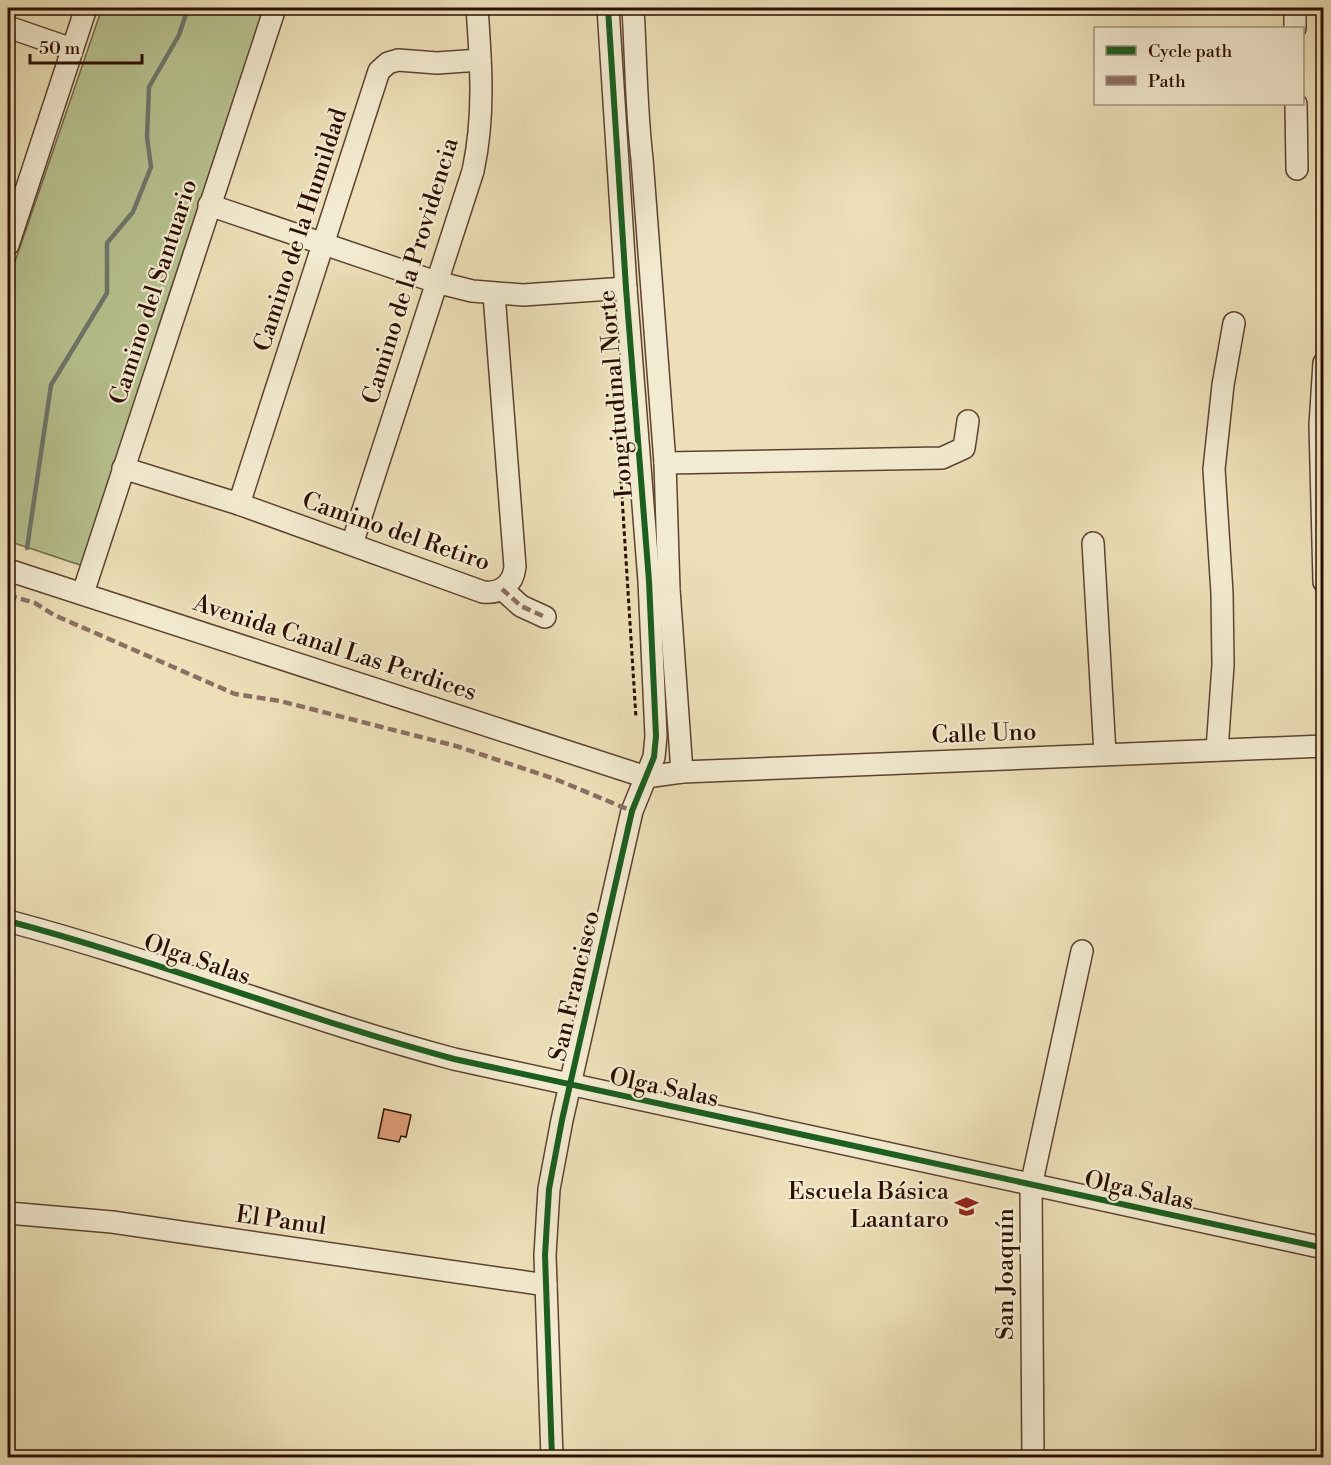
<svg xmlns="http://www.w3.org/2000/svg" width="1331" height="1465" font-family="'Libre Bodoni',serif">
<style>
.green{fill:#b7c290;stroke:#726849;stroke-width:1.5}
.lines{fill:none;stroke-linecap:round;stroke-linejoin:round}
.stream{stroke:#6d776c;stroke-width:4.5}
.building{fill:#de9c77;stroke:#2c0e02;stroke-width:1.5}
.minor-casing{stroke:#5c4230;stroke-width:24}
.path{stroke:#2c0e02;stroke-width:3;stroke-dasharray:4.5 3;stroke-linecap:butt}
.minor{stroke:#f3ebd1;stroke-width:21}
.quiet{stroke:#8d6e63;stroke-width:4.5;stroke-dasharray:9 4.5;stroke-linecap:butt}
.cycleway-casing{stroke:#f3ebd1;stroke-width:10}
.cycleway{stroke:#1b5e20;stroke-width:6}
.labels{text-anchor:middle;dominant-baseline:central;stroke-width:4.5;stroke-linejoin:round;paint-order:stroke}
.street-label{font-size:24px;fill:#2c0e02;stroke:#f3ebd1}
.poi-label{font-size:24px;fill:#2c0e02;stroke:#f3ebd1;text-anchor:end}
</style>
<rect width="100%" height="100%" fill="#ede0b8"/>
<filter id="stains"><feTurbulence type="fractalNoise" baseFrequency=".00333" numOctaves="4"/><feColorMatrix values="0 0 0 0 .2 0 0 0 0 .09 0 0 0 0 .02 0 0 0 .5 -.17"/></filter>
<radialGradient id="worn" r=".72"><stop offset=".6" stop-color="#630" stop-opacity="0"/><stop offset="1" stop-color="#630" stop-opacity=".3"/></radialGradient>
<polygon class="green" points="102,8 265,8 159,325 86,567 8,541 8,282"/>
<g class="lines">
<polyline class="stream" points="27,548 51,385 107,293 107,243 133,212 151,167 147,137 149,87 179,35 188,8"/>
</g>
<polygon class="building" points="384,1109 411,1115 406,1137 401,1136 399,1142 378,1138"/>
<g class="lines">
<defs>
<g id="minor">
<path d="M633 8C636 58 636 108 642 159L665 463 669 589 682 772"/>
<polyline points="1295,8 1295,28"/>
<polyline points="8,27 72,49"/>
<polyline points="1296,104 1297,169"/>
<polyline points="209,205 436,282 472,291 523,295 626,288"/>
<polyline points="8,245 86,8"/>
<polyline points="1324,363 1320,425 1324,582"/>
<polyline points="665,463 942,458 964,448 968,421"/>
<path d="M123 468 239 504 483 592C500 594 513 585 515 567L494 294"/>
<polyline points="239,504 379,71 388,63 398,60 437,63 480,60"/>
<polyline points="1093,543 1105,754"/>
<path d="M352 544 473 171C485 116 481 63 477 8"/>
<polyline points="8,570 646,777 682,772 1324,746"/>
<polyline points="502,589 521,606 545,617"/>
<polyline points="83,593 275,8"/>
<polyline points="1217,750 1223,665 1222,593 1214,469 1223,385 1234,323"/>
<path d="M8 921C159 961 304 1019 454 1059L1324 1248"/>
<polyline points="8,1213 112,1222 546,1285"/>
<polyline points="552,1458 545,1255 549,1189 562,1120 632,811 654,757 656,736 649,581 626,288 608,8"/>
<polyline points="1033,1458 1031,1186 1082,951"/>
</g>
</defs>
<use href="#minor" class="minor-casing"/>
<polyline class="path" points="619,449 636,718"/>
<use href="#minor" class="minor"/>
<g class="quiet">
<polyline points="502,589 521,606 545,617"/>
<polyline points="8,595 35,603 54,615 235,694 280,701 456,746 555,779 632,811"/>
</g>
<defs>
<g id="cycleway">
<path d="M8 921C159 961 304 1019 454 1059L1324 1248"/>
<polyline points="552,1458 545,1255 549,1189 562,1120 632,811 654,757 656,736 649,581 626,288 608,8"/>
</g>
</defs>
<use href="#cycleway" class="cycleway-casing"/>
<use href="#cycleway" class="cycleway"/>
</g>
<defs>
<symbol id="school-bare" viewBox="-9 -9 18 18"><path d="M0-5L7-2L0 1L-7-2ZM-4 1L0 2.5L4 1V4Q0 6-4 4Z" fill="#8f2418" stroke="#f3ebd1" stroke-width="2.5" paint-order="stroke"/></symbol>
</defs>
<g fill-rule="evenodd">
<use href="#school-bare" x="950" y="1190" width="33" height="33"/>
</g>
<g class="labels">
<g class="street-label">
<text transform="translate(301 230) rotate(-72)">Camino de la Humildad</text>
<text transform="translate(411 271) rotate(-73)">Camino de la Providencia</text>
<text transform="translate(154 292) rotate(-72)">Camino del Santuario</text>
<text transform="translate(616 394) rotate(-95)">Longitudinal Norte</text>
<text transform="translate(396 532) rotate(19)">Camino del Retiro</text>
<text transform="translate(335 648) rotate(18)">Avenida Canal Las Perdices</text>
<text transform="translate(984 734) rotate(-2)">Calle Uno</text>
<text transform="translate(197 960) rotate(19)">Olga Salas</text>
<text transform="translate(575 986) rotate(-77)">San Francisco</text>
<text transform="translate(664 1088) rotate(12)">Olga Salas</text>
<text transform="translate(1139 1191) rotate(12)">Olga Salas</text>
<text transform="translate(281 1221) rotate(8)">El Panul</text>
<text transform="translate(1006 1274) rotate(-90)">San Joaquín</text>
</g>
<g class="poi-label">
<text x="949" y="1192">Escuela Básica<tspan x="949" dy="28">Laantaro</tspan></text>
</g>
</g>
<rect width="1331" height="1465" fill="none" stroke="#ede0b8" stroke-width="30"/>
<rect x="9" y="9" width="1313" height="1447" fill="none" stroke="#2c0e02" stroke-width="3"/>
<rect x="15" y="15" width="1301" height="1435" fill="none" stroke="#2c0e02" stroke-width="1.5"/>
<rect x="1094" y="27" width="210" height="78" fill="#f3ebd1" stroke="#a3937e" stroke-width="1.5"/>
<rect x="1106" y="46" width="30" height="9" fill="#1b5e20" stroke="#a3937e" stroke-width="1.5"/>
<text x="1148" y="57" font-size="18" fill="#2c0e02">Cycle path</text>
<rect x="1106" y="76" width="30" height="9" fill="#8d6e63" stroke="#a3937e" stroke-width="1.5"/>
<text x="1148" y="87" font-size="18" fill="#2c0e02">Path</text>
<path d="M30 54v9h112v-9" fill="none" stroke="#2c0e02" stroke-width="3"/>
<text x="39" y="54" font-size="18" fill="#2c0e02" stroke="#f3ebd1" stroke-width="4.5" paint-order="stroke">50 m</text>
<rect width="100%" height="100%" filter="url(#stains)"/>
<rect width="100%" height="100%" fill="url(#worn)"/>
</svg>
